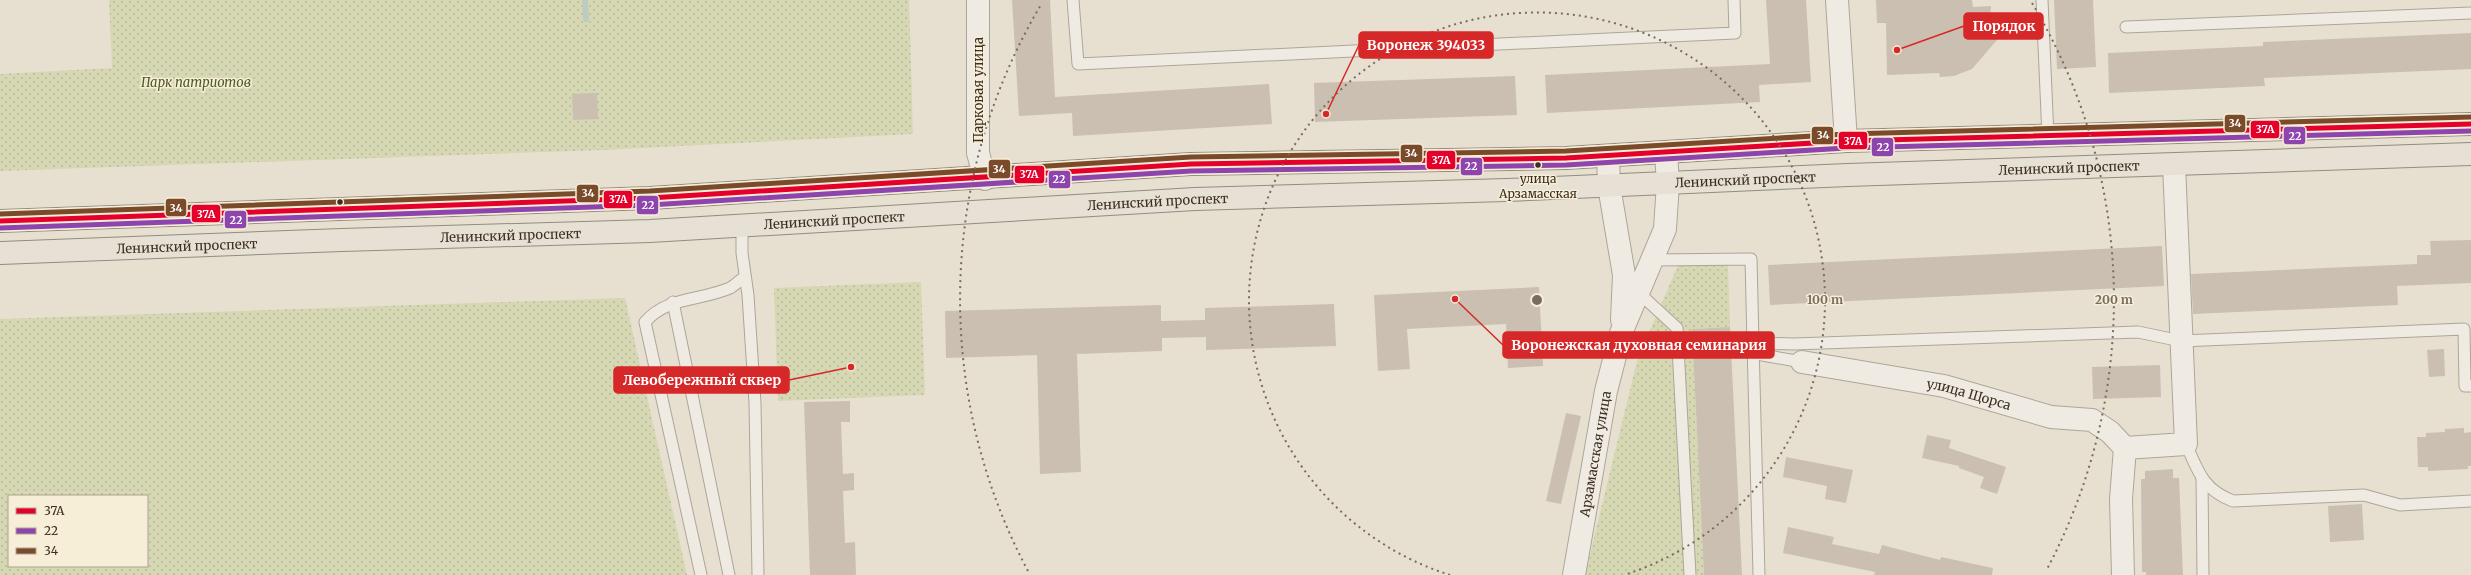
<svg xmlns="http://www.w3.org/2000/svg" width="2471" height="575" font-family="Merriweather,serif">
<style>
.park{fill:url(#park-dots);fill-rule:evenodd}
.lines{fill:none;stroke-linecap:round;stroke-linejoin:round}
.stream{stroke:#bcccc2;stroke-width:6}
.building{fill:#cbbfb2}
.service-casing{stroke:#ada599;stroke-width:13}
.minor-casing{stroke:#ada599;stroke-width:24}
.primary-casing{stroke:#928b80;stroke-width:24}
.service{stroke:#efebe3;stroke-width:11}
.minor{stroke:#efebe3;stroke-width:22}
.primary{stroke:#e6e1d4;stroke-width:22}
.bus-1-casing{stroke:#f7eed8;stroke-width:8}
.bus-2-casing{stroke:#f7eed8;stroke-width:8}
.bus-3-casing{stroke:#f7eed8;stroke-width:8}
.bus-1{stroke:#e4002b;stroke-width:5}
.bus-2{stroke:#8e44ad;stroke-width:5}
.bus-3{stroke:#7a4b2a;stroke-width:5}
.ring{fill:none;stroke:#786c5e;stroke-width:2;stroke-dasharray:2 4}
.bus-dot{fill:#3d2e20;stroke:#f7eed8;stroke-width:1.5}
.labels{text-anchor:middle;dominant-baseline:central;stroke-width:3;stroke-linejoin:round;paint-order:stroke}
.bus-label{font-size:12px;fill:#3d2e20;stroke:#f7eed8}
.park-label{font-size:13px;font-style:italic;fill:#4d5a26;stroke:#f7eed8}
.street-label{font-size:13px;fill:#3d2e20;stroke:#f7eed8}
.centre{fill:#786c5e;stroke:#f7eed8;stroke-width:2}
.ring-label{font-size:12px;text-anchor:middle;font-weight:bold;fill:#786c5e;stroke:#f7eed8;stroke-width:3;stroke-linejoin:round;paint-order:stroke}
.leader{fill:none;stroke:#d62828;stroke-width:1.5}
.callout-dot{fill:#d62828;stroke:#f7eed8;stroke-width:1.5}
.callout{fill:#d62828;stroke:#d62828;stroke-width:1.5}
.callout-label{font-size:14px;text-anchor:middle;font-weight:bold;fill:#fff}
.line-badge{stroke:#f7eed8;stroke-width:1.5}
.badge-label{font-size:11px;text-anchor:middle;font-weight:bold;fill:#fff}
</style>
<defs>
<pattern id="park-dots" width="8" height="8" patternUnits="userSpaceOnUse"><rect width="8" height="8" fill="#d6d7b3"/><path d="M2 2h.1M6 6h.1" fill="none" stroke="#b9b99a" stroke-width="1.8" stroke-linecap="round"/></pattern>
</defs>
<rect width="100%" height="100%" fill="#e7e0d1"/>
<g class="park">
<polygon points="109,0 909,0 913,134 604,150 0,171 0,74 112,68"/>
<polygon points="1728,263 1730,327 1692,329 1704,575 1585,575 1637,361 1678,265"/>
<polygon points="921,282 925,395 778,401 774,288"/>
<path d="M625 298 687 575H0V319ZM9 496H147V566H9Z"/>
</g>
<g class="lines">
<polyline class="stream" points="585,0 586,19"/>
</g>
<g class="building">
<polygon points="1012,0 1050,0 1055,97 1269,84 1272,124 1073,136 1072,113 1019,116"/>
<polygon points="1766,0 1806,0 1811,82 1759,85 1760,102 1547,113 1545,75 1770,64"/>
<polygon points="1876,0 1972,0 1973,7 1991,6 1990,20 1985,33 1997,40 1972,69 1954,76 1940,77 1939,73 1887,75 1886,23 1877,23"/>
<polygon points="2054,0 2093,0 2096,67 2057,69"/>
<polygon points="2471,33 2471,69 2264,78 2265,86 2109,93 2108,53 2263,46 2263,42"/>
<polygon points="1515,76 1517,115 1315,122 1314,83"/>
<polygon points="597,93 598,119 573,120 572,94"/>
<polygon points="2471,240 2471,283 2397,286 2398,305 2193,314 2191,274 2417,264 2417,255 2431,255 2430,241"/>
<polygon points="2162,246 2164,286 1770,305 1768,265"/>
<polygon points="1539,287 1543,366 1508,368 1506,324 1407,329 1410,369 1378,371 1374,295"/>
<polygon points="1334,304 1336,346 1206,350 1206,337 1162,338 1162,351 1077,354 1081,472 1040,474 1037,355 946,358 945,311 1161,305 1161,321 1205,320 1205,308"/>
<polygon points="1730,327 1742,575 1704,575 1692,329"/>
<polygon points="2444,349 2445,376 2429,377 2427,350"/>
<polygon points="2160,365 2161,397 2093,399 2092,367"/>
<polygon points="850,401 850,422 841,422 843,474 854,473 854,490 843,491 845,543 855,542 856,575 810,575 804,402"/>
<polygon points="1566,413 1581,416 1561,504 1546,501"/>
<polygon points="2464,428 2464,433 2471,432 2471,466 2468,466 2468,469 2428,471 2428,467 2418,467 2417,437 2426,437 2426,433 2445,432 2445,429"/>
<polygon points="1927,435 1951,440 1949,448 2006,467 1997,494 1980,488 1984,477 1959,468 1959,466 1922,458"/>
<polygon points="1786,457 1853,470 1846,503 1825,499 1827,486 1783,477"/>
<polygon points="2173,469 2173,478 2179,478 2183,575 2146,575 2146,572 2142,572 2141,479 2145,479 2145,471"/>
<polygon points="2362,504 2364,540 2330,542 2328,506"/>
<polygon points="1788,527 1834,537 1832,544 1879,554 1882,545 1940,560 1941,557 1993,568 1992,575 1874,575 1875,572 1783,553"/>
</g>
<g class="lines">
<defs>
<g id="service">
<polyline points="1073,0 1078,64 1735,33 1734,0"/>
<polyline points="2042,0 2048,137"/>
<polyline points="2126,27 2471,13"/>
<polyline points="742,225 742,253 748,295 755,403 758,575"/>
<polyline points="1654,260 1751,259 1753,343"/>
<polyline points="1639,293 1677,328 1690,575"/>
<polyline points="673,302 729,575"/>
<polyline points="1751,353 1802,362"/>
<path d="M2186 444C2198 471 2203 490 2233 501L2364 495 2400 505 2471 501"/>
<polyline points="2202,478 2203,575"/>
<path d="M701 575 645 322C668 296 700 301 730 288 735 285 740 280 745 277"/>
<polyline points="1759,575 1753,343 1794,344 2138,332 2181,341 2464,329 2465,386 2471,386"/>
</g>
<g id="minor">
<polyline points="978,0 978,153 985,179"/>
<polyline points="1837,0 1846,141"/>
<polyline points="1608,156 1609,186 1624,275 1622,320"/>
<path id="s1" d="M1802 362 1944 386 2051 417 2092 420 2110 432 2125 448"/>
<polyline points="2125,448 2186,444 2174,165"/>
<path id="s2" d="M1574 575 1606 391 1621 333 1665 229 1668 183 1666 153"/>
<polyline points="2123,575 2121,499 2125,448"/>
</g>
<g id="primary">
<polyline points="0,221 650,198 1191,164 1566,158 1846,141 2471,124"/>
<path id="s3" d="M0 253 342 240 650 231 1195 199 1507 190 1848 175 2471 154"/>
</g>
</defs>
<use href="#service" class="service-casing"/>
<use href="#minor" class="minor-casing"/>
<use href="#primary" class="primary-casing"/>
<use href="#service" class="service"/>
<use href="#minor" class="minor"/>
<use href="#primary" class="primary"/>
<defs>
<polyline id="bus-1" points="0,221 650,198 1191,164 1566,158 1846,141 2471,124"/>
<polyline id="bus-2" points="0,228 650,205 1191,171 1566,165 1846,148 2471,131"/>
<polyline id="bus-3" points="0,214 650,191 1191,157 1566,151 1846,134 2471,117"/>
</defs>
<use href="#bus-1" class="bus-1-casing"/>
<use href="#bus-2" class="bus-2-casing"/>
<use href="#bus-3" class="bus-3-casing"/>
<use href="#bus-1" class="bus-1"/>
<use href="#bus-2" class="bus-2"/>
<use href="#bus-3" class="bus-3"/>
</g>
<g class="ring">
<path d="M1450 575A288 288 0 1 1 1624 575"/>
<path d="M1028 571A577 577 0 0 1 1042 3M2032 3A577 577 0 0 1 2046 571"/>
</g>
<g class="bus-dot">
<circle cx="1538" cy="165" r="3.5"/>
<circle cx="340" cy="202" r="3.5"/>
</g>
<g class="labels">
<g class="bus-label">
<text x="1538" y="178">улица<tspan x="1538" dy="15">Арзамасская</tspan></text>
</g>
<g class="park-label">
<text x="196" y="82">Парк патриотов</text>
</g>
<g class="street-label">
<text transform="translate(978 90) rotate(-90)">Парковая улица</text>
<text stroke="none"><textPath href="#s3" startOffset="2071">Ленинский проспект</textPath></text>
<text stroke="none"><textPath href="#s3" startOffset="1747">Ленинский проспект</textPath></text>
<text stroke="none"><textPath href="#s3" startOffset="1159">Ленинский проспект</textPath></text>
<text stroke="none"><textPath href="#s3" startOffset="835">Ленинский проспект</textPath></text>
<text stroke="none"><textPath href="#s3" startOffset="511">Ленинский проспект</textPath></text>
<text stroke="none"><textPath href="#s3" startOffset="187">Ленинский проспект</textPath></text>
<text stroke="none"><textPath href="#s1" startOffset="170">улица Щорса</textPath></text>
<text stroke="none"><textPath href="#s2" startOffset="123">Арзамасская улица</textPath></text>
</g>
</g>
<circle cx="1537" cy="300" r="6" class="centre"/>
<g class="ring-label">
<text x="1825" y="304">100 m</text>
<text x="2114" y="304">200 m</text>
</g>
<path class="leader" d="M1897 50L1964 26M1326 114L1359 45M1455 299L1503 345M851 367L789 380"/>
<g class="callout-dot">
<circle cx="1897" cy="50" r="4"/>
<circle cx="1326" cy="114" r="4"/>
<circle cx="1455" cy="299" r="4"/>
<circle cx="851" cy="367" r="4"/>
</g>
<g class="callout">
<rect x="1964" y="13" width="79" height="26" rx="4"/>
<rect x="1359" y="32" width="134" height="26" rx="4"/>
<rect x="1503" y="332" width="271" height="26" rx="4"/>
<rect x="614" y="367" width="175" height="26" rx="4"/>
</g>
<g class="callout-label">
<text x="2004" y="31">Порядок</text>
<text x="1426" y="50">Воронеж 394033</text>
<text x="1639" y="350">Воронежская духовная семинария</text>
<text x="702" y="385">Левобережный сквер</text>
</g>
<g class="line-badge">
<rect x="2224" y="114" width="22" height="19" rx="4" fill="#7a4b2a"/>
<rect x="2250" y="120" width="30" height="19" rx="4" fill="#e4002b"/>
<rect x="1811" y="126" width="23" height="19" rx="4" fill="#7a4b2a"/>
<rect x="2283" y="126" width="23" height="19" rx="4" fill="#8e44ad"/>
<rect x="1838" y="131" width="30" height="19" rx="4" fill="#e4002b"/>
<rect x="1871" y="137" width="23" height="20" rx="4" fill="#8e44ad"/>
<rect x="1400" y="144" width="23" height="19" rx="4" fill="#7a4b2a"/>
<rect x="1426" y="150" width="30" height="20" rx="4" fill="#e4002b"/>
<rect x="1460" y="157" width="23" height="19" rx="4" fill="#8e44ad"/>
<rect x="988" y="159" width="23" height="20" rx="4" fill="#7a4b2a"/>
<rect x="1014" y="165" width="31" height="19" rx="4" fill="#e4002b"/>
<rect x="1048" y="170" width="23" height="19" rx="4" fill="#8e44ad"/>
<rect x="576" y="184" width="23" height="19" rx="4" fill="#7a4b2a"/>
<rect x="603" y="190" width="30" height="19" rx="4" fill="#e4002b"/>
<rect x="636" y="195" width="23" height="20" rx="4" fill="#8e44ad"/>
<rect x="165" y="198" width="22" height="19" rx="4" fill="#7a4b2a"/>
<rect x="191" y="204" width="30" height="19" rx="4" fill="#e4002b"/>
<rect x="224" y="210" width="23" height="19" rx="4" fill="#8e44ad"/>
</g>
<g class="badge-label">
<text x="2235" y="127">34</text>
<text x="2265" y="133">37А</text>
<text x="1823" y="139">34</text>
<text x="2295" y="140">22</text>
<text x="1853" y="145">37А</text>
<text x="1883" y="151">22</text>
<text x="1411" y="157">34</text>
<text x="1441" y="164">37А</text>
<text x="1471" y="170">22</text>
<text x="999" y="173">34</text>
<text x="1029" y="178">37А</text>
<text x="1059" y="183">22</text>
<text x="588" y="197">34</text>
<text x="618" y="203">37А</text>
<text x="648" y="209">22</text>
<text x="176" y="212">34</text>
<text x="206" y="218">37А</text>
<text x="236" y="224">22</text>
</g>
<rect x="8" y="495" width="140" height="72" fill="#f7eed8" stroke="#ada18e"/>
<rect x="16" y="508" width="20" height="6" fill="#e4002b" stroke="#ada18e"/>
<text x="44" y="515" font-size="12" fill="#3d2e20">37А</text>
<rect x="16" y="528" width="20" height="6" fill="#8e44ad" stroke="#ada18e"/>
<text x="44" y="535" font-size="12" fill="#3d2e20">22</text>
<rect x="16" y="548" width="20" height="6" fill="#7a4b2a" stroke="#ada18e"/>
<text x="44" y="555" font-size="12" fill="#3d2e20">34</text>
</svg>
